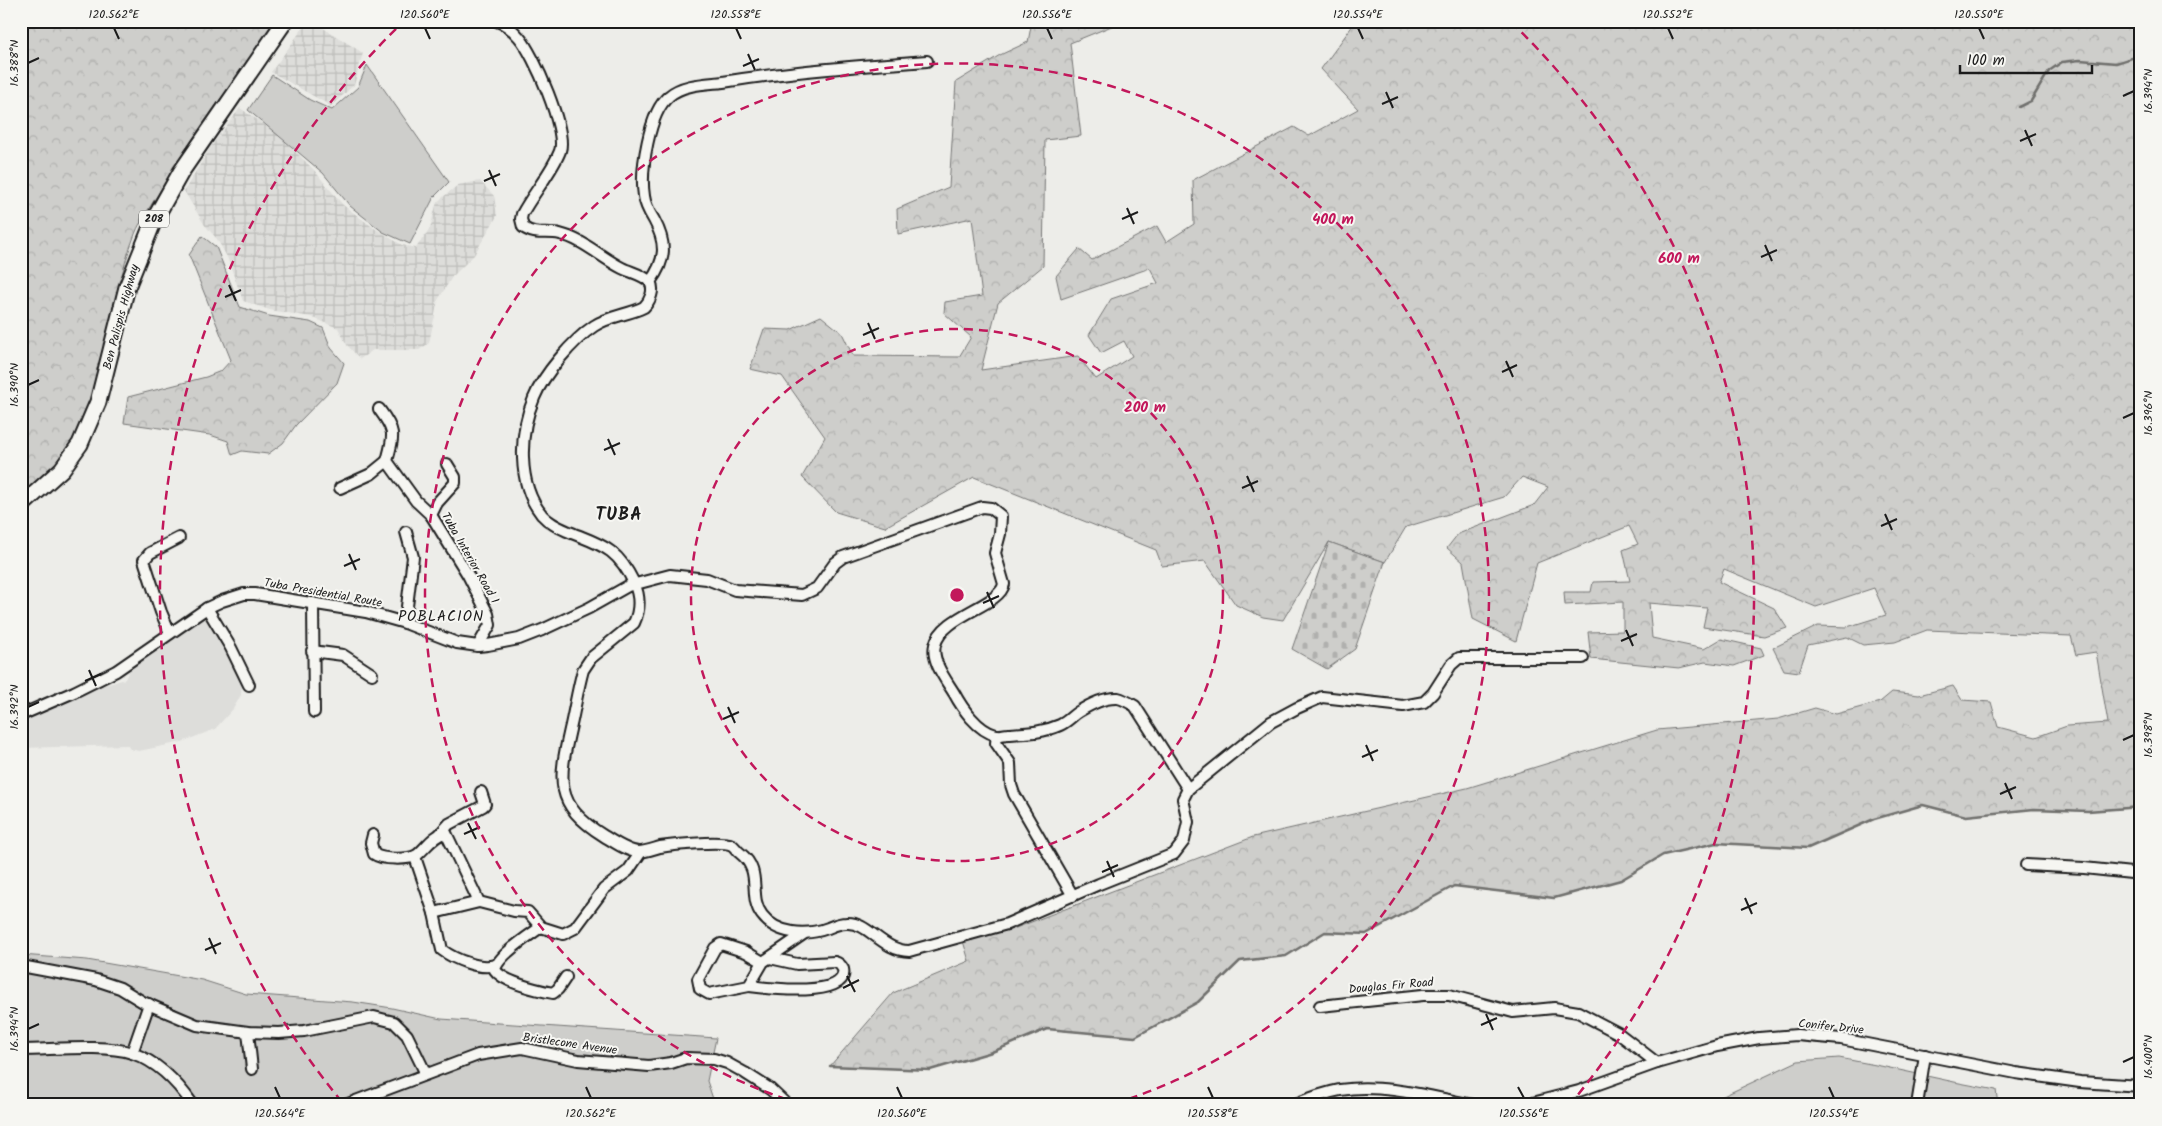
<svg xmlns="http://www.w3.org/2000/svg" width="2162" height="1126" font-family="Kalam,sans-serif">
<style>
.built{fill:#ddddda}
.industrial{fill:url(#industrial-grid)}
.green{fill:#cececb;stroke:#757574}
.forest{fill:url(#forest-crowns);stroke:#757574}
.cemetery{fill:url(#cemetery-stones);stroke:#757574}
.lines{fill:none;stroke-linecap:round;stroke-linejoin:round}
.stream{stroke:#6f6f6d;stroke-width:2.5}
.minor-casing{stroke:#1c1c1c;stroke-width:14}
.primary-casing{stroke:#1c1c1c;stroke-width:19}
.minor{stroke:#f6f6f2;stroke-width:10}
.primary{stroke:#f6f6f2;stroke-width:15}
.ticks{fill:none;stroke:#1c1c1c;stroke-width:2}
.ring{fill:none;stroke:#c2185b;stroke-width:2.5;stroke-dasharray:9 6}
.labels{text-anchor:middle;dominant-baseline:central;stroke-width:4;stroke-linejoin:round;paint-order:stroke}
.shield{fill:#f6f6f2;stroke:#5d5d5c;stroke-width:1}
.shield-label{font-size:11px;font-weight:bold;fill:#1c1c1c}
.street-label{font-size:12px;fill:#1c1c1c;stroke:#f6f6f2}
.quarter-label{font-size:15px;letter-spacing:1px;fill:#1c1c1c;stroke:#f6f6f2}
.district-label{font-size:18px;font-weight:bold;letter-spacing:1px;fill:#1c1c1c;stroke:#f6f6f2}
.centre{fill:#c2185b;stroke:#f6f6f2;stroke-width:2.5}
.ring-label{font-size:15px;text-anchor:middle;font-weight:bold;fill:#c2185b;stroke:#f6f6f2;stroke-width:4;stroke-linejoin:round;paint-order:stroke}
.neatline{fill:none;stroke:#1c1c1c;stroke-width:2}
.ticks-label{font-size:12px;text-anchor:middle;fill:#1c1c1c}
</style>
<defs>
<pattern id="industrial-grid" width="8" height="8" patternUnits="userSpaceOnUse" patternTransform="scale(1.25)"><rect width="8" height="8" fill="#ddddda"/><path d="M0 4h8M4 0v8" fill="none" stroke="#bdbdba"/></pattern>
<pattern id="forest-crowns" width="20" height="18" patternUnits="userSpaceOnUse" patternTransform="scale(1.25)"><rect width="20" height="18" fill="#cececb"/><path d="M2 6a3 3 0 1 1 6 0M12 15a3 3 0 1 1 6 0" fill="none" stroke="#b0b0ae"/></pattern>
<pattern id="cemetery-stones" width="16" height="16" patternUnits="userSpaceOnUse" patternTransform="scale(1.25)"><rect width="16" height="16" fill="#cececb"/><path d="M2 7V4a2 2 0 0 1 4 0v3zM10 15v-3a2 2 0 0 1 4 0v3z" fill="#b0b0ae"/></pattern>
</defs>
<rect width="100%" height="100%" fill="#edede9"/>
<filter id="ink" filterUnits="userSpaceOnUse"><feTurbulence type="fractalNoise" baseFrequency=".02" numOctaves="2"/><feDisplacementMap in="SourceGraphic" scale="10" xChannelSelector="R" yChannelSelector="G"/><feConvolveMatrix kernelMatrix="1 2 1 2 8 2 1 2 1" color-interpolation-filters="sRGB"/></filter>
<g filter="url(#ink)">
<polygon class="built" points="207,615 232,658 242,681 241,695 233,709 215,729 182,742 139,751 130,749 127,745 21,748 21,722 95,688 125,679 131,667 190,625"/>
<g class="industrial">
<polygon points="308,21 312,21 363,53 354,85 331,106 271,72"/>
<polygon points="240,108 278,134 313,169 343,205 374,228 402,245 416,248 430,228 437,202 458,185 480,181 494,196 497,216 474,255 452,277 438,300 429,343 419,350 373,350 360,359 347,345 338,328 311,317 270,310 243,301 227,257 217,239 204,224 184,191 210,148"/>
</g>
<g class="green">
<polygon points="367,65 449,182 434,197 410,244 383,232 350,206 323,173 248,110 272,75 310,100 332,110 358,87"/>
<polygon points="21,955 87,960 202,980 246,994 353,1002 392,1008 441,1019 716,1038 707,1081 715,1105 21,1105"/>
<path d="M1839 1058C1892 1067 1943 1081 1996 1090L1998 1105H1704L1798 1061Z"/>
</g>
<g class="forest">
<path d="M21 21H280C237 75 196 130 161 189 153 203 141 219 135 234 106 307 108 396 62 461 52 476 34 488 21 501Z"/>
<polygon points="1032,21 1124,21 1070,43 1081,136 1045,140 1043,266 998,303 981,370 1078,356 1096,379 1132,356 1124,341 1101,353 1089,335 1111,299 1158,283 1150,268 1061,299 1056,276 1079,249 1092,260 1157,226 1166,242 1194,224 1193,180 1294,127 1309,136 1358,109 1321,69 1356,21 2141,21 2141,807 2088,811 2034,809 1966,816 1923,805 1874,819 1808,848 1716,843 1663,855 1621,880 1554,898 1454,886 1366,934 1325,932 1286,956 1240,961 1198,1002 1135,1037 1047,1029 992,1052 930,1070 830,1066 893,993 969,961 963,941 1013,929 1253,837 1467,788 1657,730 1778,719 1815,708 1836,714 1880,702 1892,692 1919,695 1953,686 1962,700 1991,702 1998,727 2036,737 2067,726 2108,723 2096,652 2076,655 2071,636 1927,630 1895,642 1863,645 1847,637 1808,645 1799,672 1784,670 1773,648 1818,626 1847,627 1886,615 1874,588 1816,607 1724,569 1719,582 1774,608 1787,628 1764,636 1703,627 1707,608 1649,603 1652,638 1704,649 1721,639 1761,648 1764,655 1734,666 1705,662 1679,668 1591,659 1588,632 1623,631 1623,602 1565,605 1564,592 1591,592 1593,582 1630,581 1623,550 1638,544 1629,526 1537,563 1516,641 1473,619 1463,562 1447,548 1458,534 1534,505 1548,487 1522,477 1504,497 1406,527 1385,562 1329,542 1283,620 1263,617 1236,605 1205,561 1162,566 1156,550 974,477 885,527 836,512 802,477 825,437 782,376 750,369 764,329 790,330 821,316 842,333 853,356 959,357 971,337 944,313 945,302 982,296 972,218 898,234 897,209 949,187 956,82 1000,55 1028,42"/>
<polygon points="202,236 216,247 240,307 269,316 310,322 323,328 331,348 344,363 337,383 296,425 283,443 268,454 242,451 232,455 228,441 210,435 124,423 128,397 206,377 221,371 231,360 189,255"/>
</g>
<polygon class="cemetery" points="1329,542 1385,562 1355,649 1327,669 1292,649"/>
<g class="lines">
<g class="stream">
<polyline points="2019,107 2031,101 2049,71 2062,62 2080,60 2116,63 2141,55"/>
<polyline points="830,1066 930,1070 992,1052 1047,1029 1135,1037 1198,1002 1240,961 1286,956 1325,932 1366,934 1454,886 1554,898 1621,880 1663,855 1716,843 1808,848 1874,819 1923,805 1966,816 2034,809 2088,811 2141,807"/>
</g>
<defs>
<g id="minor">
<path d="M497 21C506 24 513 30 519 37 534 54 567 130 560 151 553 170 532 195 522 214L521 219 523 227C534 236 548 231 560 234 582 239 602 258 622 268 630 272 644 275 650 282 655 290 650 301 644 307 628 315 609 316 594 326 573 340 543 375 534 398 519 433 517 484 542 515 549 523 558 527 567 531 601 545 617 547 634 583 640 596 640 610 634 623L591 658 583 670C578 688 575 707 571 725 559 778 552 804 604 836 614 842 627 851 638 852 645 852 653 849 660 847 673 845 722 840 732 845 735 847 737 851 740 853 764 872 747 895 762 915 777 935 806 936 828 928 833 926 839 923 846 923 868 921 882 951 909 951L1007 924 1099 884 1174 854 1184 841 1186 831 1188 822 1183 799 1188 789 1271 722 1297 708 1322 697 1403 706 1424 702 1433 693 1451 665 1459 658H1583"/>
<path d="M650 282C666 260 667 244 654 220 649 212 645 205 644 196 640 171 649 112 669 96 683 84 706 84 723 82 791 71 859 66 927 61"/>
<path d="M379 409C396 432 394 434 387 461L416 501 431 515 468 575 488 614 490 625 478 646"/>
<polyline points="340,488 371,474 387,461"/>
<polyline points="431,515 437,503 455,483 455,477 447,464"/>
<polyline points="313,603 314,712"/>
<polyline points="207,608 231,648 249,685"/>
<polyline points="405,623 413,557 406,532"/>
<polyline points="170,633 161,612 144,560 150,553 179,538"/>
<polyline points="312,651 343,655 372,674"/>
<path d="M21 715 74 692 116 671 207 608 222 601 244 594H255L366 612 405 623 457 643 478 646 488 645 519 639 542 630 589 608 628 586 670 575 707 579 735 590 802 595 817 588 835 563 843 557 982 507 991 508 1001 516 1000 534 995 553 1004 584C1000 606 942 615 935 645 931 661 946 680 954 693 962 708 978 731 996 735 1000 736 1004 734 1008 734 1026 733 1042 733 1060 725 1067 722 1072 716 1078 712 1089 705 1105 697 1118 698 1123 699 1130 703 1135 706L1188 789"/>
<polyline points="997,735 996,743 1010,763 1011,785 1014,794 1073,896"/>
<polyline points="440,834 449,824 483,806 485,804 481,792"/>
<path d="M373 835 371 843 374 854C382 860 409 860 417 855 426 848 434 834 446 833L479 902 514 911 528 912 541 927 563 934 575 928 604 889 628 871 641 852"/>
<path d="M415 857 434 913 442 950C454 959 480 970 495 965"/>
<polyline points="2026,865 2084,868 2141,874"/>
<polyline points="434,913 479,902"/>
<path d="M541 927C530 935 497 956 495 970 503 982 538 990 553 993L558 989 566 977"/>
<polyline points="763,962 746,952 721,944 715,948 698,979 700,989 709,994 749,986 763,962 805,933"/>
<polyline points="21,966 96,980 120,988 143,1002 197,1025 248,1032 279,1033 304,1031 374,1017 394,1022 407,1035 426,1074"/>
<path d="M749 986C765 988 850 999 843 969 841 965 839 963 835 962L797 964 770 958"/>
<polyline points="1320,1006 1423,995 1449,995 1513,1012 1554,1008 1578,1012 1618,1033 1657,1063"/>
<polyline points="248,1032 252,1069"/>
<path d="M21 1050C52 1050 104 1044 132 1053 158 1062 178 1083 193 1105"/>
<polyline points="132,1053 149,1004"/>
<polyline points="345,1105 478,1055 522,1048 578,1060 649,1066 671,1063 686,1058 714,1059 727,1063 745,1073 770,1089 787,1105"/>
<path d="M1293 1105C1308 1099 1324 1093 1340 1090 1383 1083 1431 1097 1473 1105"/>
<polyline points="1525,1105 1579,1091 1657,1063 1717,1046 1759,1038 1797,1035 1841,1039 2016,1073 2080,1082 2141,1086"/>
<polyline points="1917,1105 1925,1055"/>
</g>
<polyline id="primary" points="21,506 62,469 80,444 98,402 127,287 154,220 181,172 285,21"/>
</defs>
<use href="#minor" class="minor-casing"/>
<use href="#primary" class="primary-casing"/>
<use href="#minor" class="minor"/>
<use href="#primary" class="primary"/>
</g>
</g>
<path class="ticks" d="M114 28 119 39M425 28 430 39M736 28 741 39M1047 28 1052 39M1358 28 1363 39M1668 28 1673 39M1979 28 1984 39M748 54 755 70M28 63 39 58M743 66 759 59M1386 92 1393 108M2123 96 2134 91M1382 104 1398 97M2025 130 2032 146M2020 141 2036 134M489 170 496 186M484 181 500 174M1127 208 1134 224M1122 219 1138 212M1765 245 1772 261M1761 257 1777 250M229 285 236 301M225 297 241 290M868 323 875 339M863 335 879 328M1506 361 1513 377M1502 372 1517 365M28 385 39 380M2123 418 2134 413M608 439 615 455M604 450 620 443M1247 476 1254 492M1242 488 1258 481M1885 514 1892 530M1881 526 1897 519M349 554 356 570M344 566 360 559M987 592 994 608M983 603 999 596M1626 630 1633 646M1621 641 1637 634M89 670 96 686M85 681 101 674M28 707 39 702M728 707 735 723M723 719 739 712M2123 740 2134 735M1366 745 1373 761M1362 757 1378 750M2005 783 2012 799M2000 794 2016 787M468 823 476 839M464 834 480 827M1107 861 1114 877M1102 872 1118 865M1745 898 1752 914M1741 910 1757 903M209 938 216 954M205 950 221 943M847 976 855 992M843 988 859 980M1486 1014 1493 1030M1481 1025 1497 1018M28 1029 39 1024M2123 1062 2134 1057M275 1087 280 1098M586 1087 591 1098M897 1087 902 1098M1208 1087 1213 1098M1518 1087 1524 1098M1829 1087 1834 1098"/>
<g class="ring">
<circle cx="957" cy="595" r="266"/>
<path d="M801 1104A532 532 0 1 1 1113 1104"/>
<path d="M342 1102A797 797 0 0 1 403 22M1511 22A797 797 0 0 1 1572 1102"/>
</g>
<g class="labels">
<rect class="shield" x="139" y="210.5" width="30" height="17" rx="4"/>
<g class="shield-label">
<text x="154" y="219">208</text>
</g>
<g class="street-label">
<text transform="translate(121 317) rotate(-75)">Ben Palispis Highway</text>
<text transform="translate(470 558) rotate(60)">Tuba Interior Road 1</text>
<text transform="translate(323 593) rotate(10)">Tuba Presidential Route</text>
<text transform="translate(1391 986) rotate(-5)">Douglas Fir Road</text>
<text transform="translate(1831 1027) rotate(6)">Conifer Drive</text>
<text transform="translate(570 1044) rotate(8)">Bristlecone Avenue</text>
</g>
<g class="quarter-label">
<text x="441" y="617">POBLACION</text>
</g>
<g class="district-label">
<text x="619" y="515">TUBA</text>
</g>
</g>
<circle cx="957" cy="595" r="8" class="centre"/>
<g class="ring-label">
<text x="1333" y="224">400 m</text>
<text x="1679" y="263">600 m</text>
<text x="1145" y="412">200 m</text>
</g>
<rect width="2162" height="1126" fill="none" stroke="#f6f6f2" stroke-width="55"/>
<path d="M1960 65v8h132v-8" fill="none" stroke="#1c1c1c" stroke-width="2.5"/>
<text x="1967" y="65" font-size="15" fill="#1c1c1c" stroke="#f6f6f2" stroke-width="4" paint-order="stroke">100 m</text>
<rect x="28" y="28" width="2106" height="1070" class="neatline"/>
<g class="ticks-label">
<text x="114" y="18">120.562°E</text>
<text x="425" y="18">120.560°E</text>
<text x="736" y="18">120.558°E</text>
<text x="1047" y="18">120.556°E</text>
<text x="1358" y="18">120.554°E</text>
<text x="1668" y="18">120.552°E</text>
<text x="1979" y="18">120.550°E</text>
<text transform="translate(14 63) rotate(-90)" y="4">16.388°N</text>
<text transform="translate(2148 91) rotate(-90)" y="4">16.394°N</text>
<text transform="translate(14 385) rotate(-90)" y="4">16.390°N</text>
<text transform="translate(2148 413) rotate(-90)" y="4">16.396°N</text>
<text transform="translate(14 707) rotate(-90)" y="4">16.392°N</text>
<text transform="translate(2148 735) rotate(-90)" y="4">16.398°N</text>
<text transform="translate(14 1029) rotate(-90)" y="4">16.394°N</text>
<text transform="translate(2148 1057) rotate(-90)" y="4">16.400°N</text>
<text x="280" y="1117">120.564°E</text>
<text x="591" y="1117">120.562°E</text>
<text x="902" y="1117">120.560°E</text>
<text x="1213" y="1117">120.558°E</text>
<text x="1524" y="1117">120.556°E</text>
<text x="1834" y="1117">120.554°E</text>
</g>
</svg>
